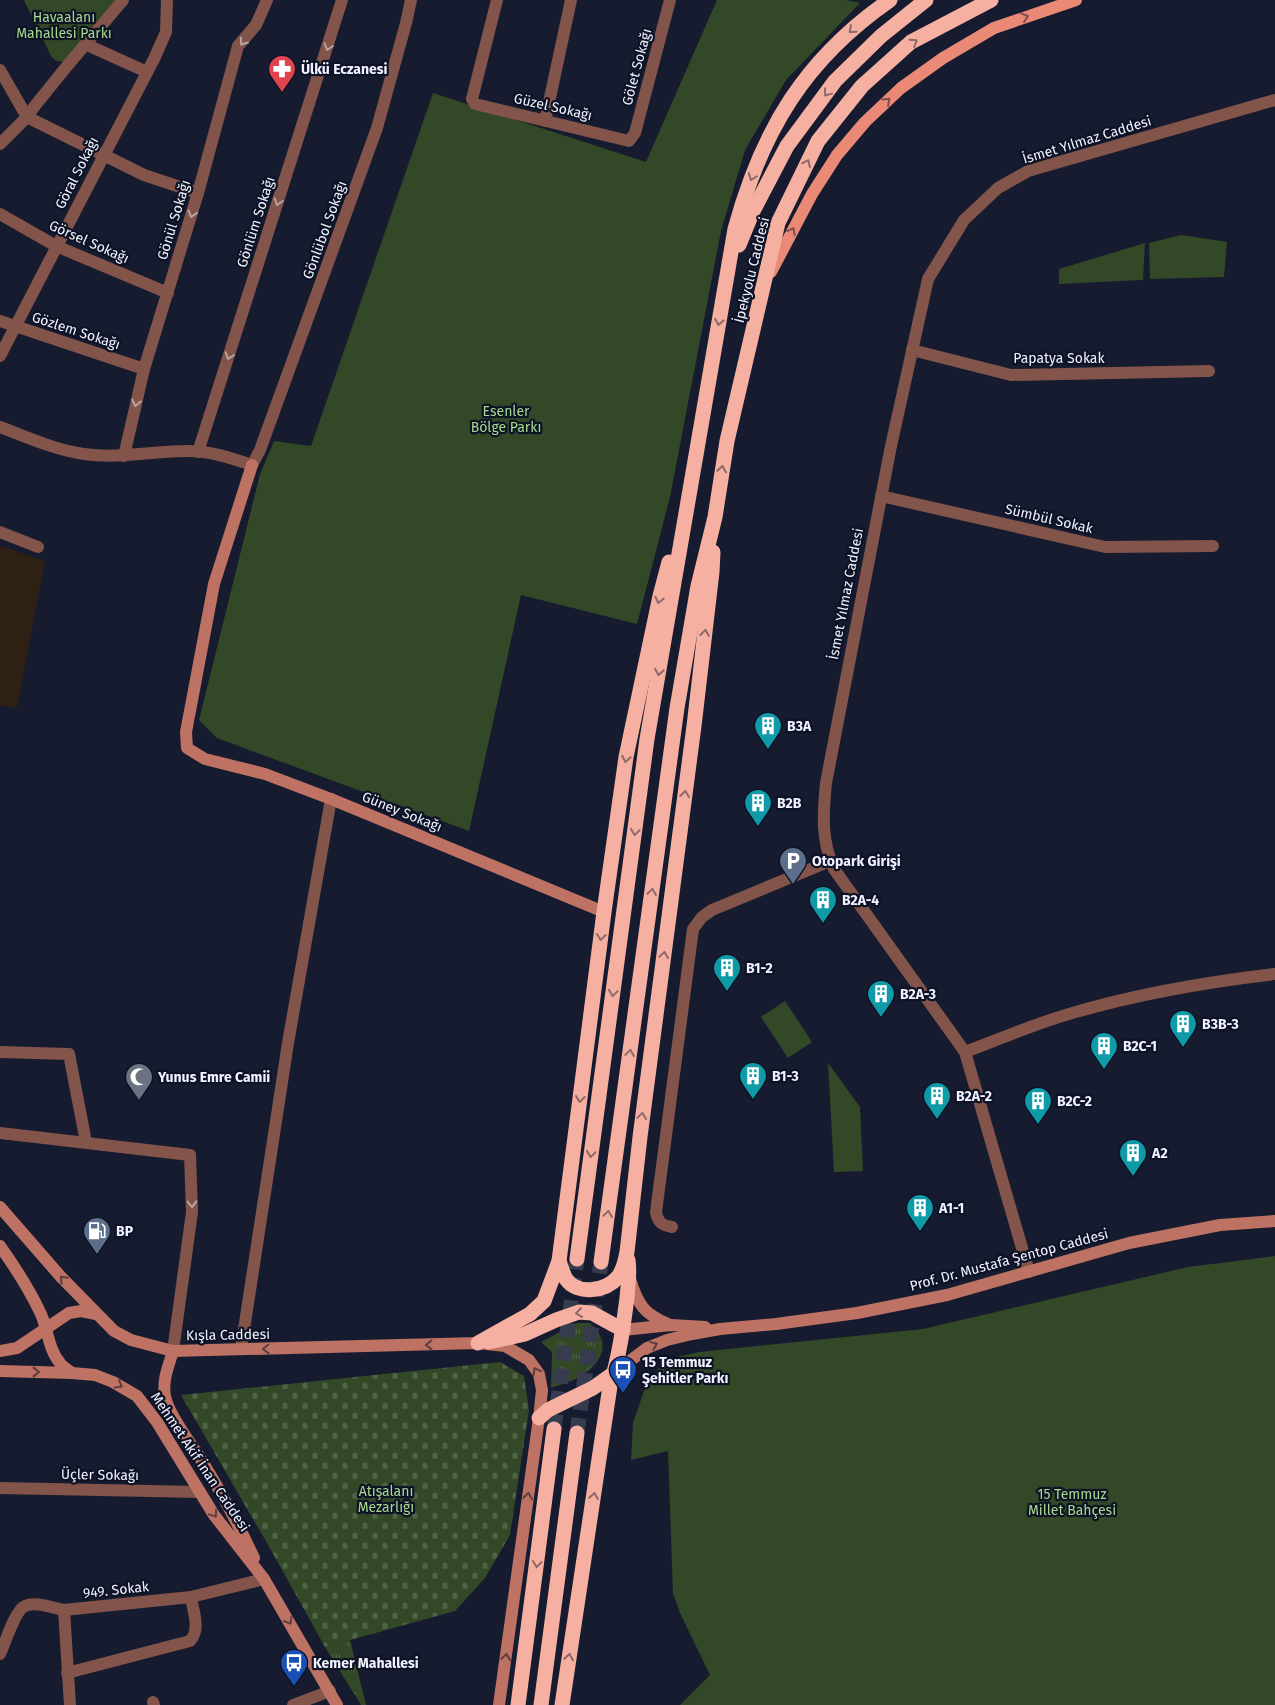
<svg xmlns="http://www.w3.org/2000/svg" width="1275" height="1705" font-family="'Fira Sans',sans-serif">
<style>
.education{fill:#2e2114}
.grass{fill:url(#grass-tufts)}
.cemetery{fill:url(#cemetery-stones)}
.park{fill:#324826}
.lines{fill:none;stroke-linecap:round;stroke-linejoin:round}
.highway-tunnel{stroke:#373b4e;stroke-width:15;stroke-dasharray:15 8;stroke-linecap:butt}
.street{stroke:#82544a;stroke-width:12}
.secondary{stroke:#bd7263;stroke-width:12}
.primary{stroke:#ea8a76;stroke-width:12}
.highway{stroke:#f6b0a1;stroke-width:15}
.oneway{stroke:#7c4e4e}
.oneway2{stroke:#8d6969}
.oneway3{stroke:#b9a4a4}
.oneway4{stroke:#5c3d41}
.labels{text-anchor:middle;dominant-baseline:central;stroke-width:4.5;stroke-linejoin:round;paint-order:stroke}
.park-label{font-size:14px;fill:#a7d98e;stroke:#0d1225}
.street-label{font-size:14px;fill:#f0f3ff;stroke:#0d1225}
.poi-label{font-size:14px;font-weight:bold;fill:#f0f3ff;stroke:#0d1225;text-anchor:start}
</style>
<defs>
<pattern id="grass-tufts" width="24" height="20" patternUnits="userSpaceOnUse" patternTransform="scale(1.25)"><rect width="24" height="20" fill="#324826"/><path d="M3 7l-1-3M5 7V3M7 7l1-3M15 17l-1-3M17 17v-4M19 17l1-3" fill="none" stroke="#506347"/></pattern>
<pattern id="cemetery-stones" width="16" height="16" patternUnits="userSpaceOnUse" patternTransform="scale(1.25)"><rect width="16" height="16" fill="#324826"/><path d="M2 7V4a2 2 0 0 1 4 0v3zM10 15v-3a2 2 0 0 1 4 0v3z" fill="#506347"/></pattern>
</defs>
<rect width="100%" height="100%" fill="#161b2f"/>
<polygon class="education" points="0,546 45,561 17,708 0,706"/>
<g class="grass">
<path d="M577 1323H590C610 1341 605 1359 584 1374 575 1381 561 1384 551 1388L552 1352 541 1342Z"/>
<polygon points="350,1640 366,1705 361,1705 325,1647"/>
</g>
<polygon class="cemetery" points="500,1362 524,1376 529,1410 510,1535 485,1578 455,1611 325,1647 271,1550 181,1395"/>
<g class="park">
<polygon points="24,0 116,0 64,62 56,61 51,56"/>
<polygon points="717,0 846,0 860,3 786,80 745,150 721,231 670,497 637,624 521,595 469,831 217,738 199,720 260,474 274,441 311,446 433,93 646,162"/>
<polygon points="1181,235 1227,242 1224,277 1150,279 1149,243"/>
<polygon points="1145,243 1143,280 1059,284 1059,269"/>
<polygon points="785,1001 812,1042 788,1058 761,1017"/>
<polygon points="828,1063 860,1107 863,1171 834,1172"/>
<polygon points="1275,1256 1275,1705 680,1705 710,1675 680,1613 673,1593 668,1451 631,1460 633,1423 646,1385 660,1367 677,1357 699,1352 923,1329 1188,1267"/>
</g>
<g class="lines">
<g class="highway-tunnel">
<polyline points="554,1429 577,1259"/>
<polyline points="577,1433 601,1262"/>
</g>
<g class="street">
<polyline points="497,0 472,99 475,104 629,141 635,133 670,0"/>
<polyline points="85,44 147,72"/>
<polyline points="0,70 27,117 144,175 198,193"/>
<polyline points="545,121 571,0"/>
<polyline points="0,144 27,117 34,107 67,66 123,0"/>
<polyline points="0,214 56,246 168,293"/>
<polyline points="0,321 144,369"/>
<polyline points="912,350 1011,375 1209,371"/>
<polyline points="0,356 154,59 166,32 167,0"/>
<path d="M0 427C27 437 55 450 84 454 119 459 154 451 188 451 210 451 231 458 252 465L260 450 377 128 406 23 411 0"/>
<polyline points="198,452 342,0"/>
<polyline points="124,456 144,369 198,193 238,46 256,25 267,0"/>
<polyline points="881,496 1105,547 1213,546"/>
<polyline points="0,532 38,547"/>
<polyline points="0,1052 69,1054 86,1142"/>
<path d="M965 1052C1000 1039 1034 1024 1069 1014 1136 994 1206 982 1275 974"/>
<polyline points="0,1133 190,1155 192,1212 173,1351"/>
<path d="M672 1227C661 1225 658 1222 656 1212L693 929 702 917 712 910 830 861"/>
<path d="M1029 1272 965 1052 834 869C821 840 823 813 826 783L891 446 928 279 964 220 998 188 1028 171 1275 100"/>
<polyline points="241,1349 288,1043 331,799"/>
<polyline points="0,1488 200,1492"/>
<path d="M0 1654C5 1644 15 1610 25 1606 36 1601 52 1608 64 1610"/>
<path d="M67 1673 190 1641C201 1629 193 1612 191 1597"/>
<polyline points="153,1702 154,1705"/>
<polyline points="70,1705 64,1610 191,1597 264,1579"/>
<polyline points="293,1705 330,1691"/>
</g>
<g class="secondary">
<polyline points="252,465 214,584 186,732 187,748 205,759 265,774 331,799 604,912"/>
<polyline points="0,1207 61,1277 114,1331 131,1340 173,1351 478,1343 505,1346 529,1360 539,1374 542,1390 539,1418 499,1705"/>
<path d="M0 1246C15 1267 29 1289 40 1312 48 1328 48 1349 60 1363 63 1367 68 1370 72 1373"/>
<path d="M630 1279C638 1305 644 1314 668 1324"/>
<polyline points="623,1330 671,1325 705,1327"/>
<polyline points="0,1351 17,1348 69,1313 81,1311 96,1314"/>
<path d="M173 1351C169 1365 162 1380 165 1396 168 1414 193 1446 203 1463 222 1493 239 1526 254 1558"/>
<polyline points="0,1371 72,1373 95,1375 113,1382 137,1396 157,1422 214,1515 264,1579 337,1705"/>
<polyline points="614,1373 647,1348 667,1340 692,1334 720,1329 776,1324 857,1313 947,1295 1129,1243 1220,1225 1275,1221"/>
</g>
<polyline class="primary" points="771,272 812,194 837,155 865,122 901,88 943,58 994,28 1076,0"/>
<g class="highway">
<polyline points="739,245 753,211 787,146 835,81 881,36 926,0"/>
<path d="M577 1259 647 739 735 229C762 130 805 59 890 0"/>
<path d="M559 1261C561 1266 563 1274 566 1279 578 1296 606 1291 618 1277 624 1269 625 1261 627 1252L640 1137 694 726 712 572 713 552"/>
<polyline points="601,1262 677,708 698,586 715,517 727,441 778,223 818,141 862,86 911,42 991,0"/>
<polyline points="489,1342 525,1334 556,1320 579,1312 592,1313 623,1330"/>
<polyline points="478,1343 530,1314 544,1301 559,1261 604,912 626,757 660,596 669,562"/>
<polyline points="539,1418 548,1410 593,1388 614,1373"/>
<polyline points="518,1705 554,1429"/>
<polyline points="541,1705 577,1433"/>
<path d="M562 1705 610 1386C619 1358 623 1328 627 1298 628 1285 630 1273 628 1260"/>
</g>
</g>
<defs><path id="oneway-chevron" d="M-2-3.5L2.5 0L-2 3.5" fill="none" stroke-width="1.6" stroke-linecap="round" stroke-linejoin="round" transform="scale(1.25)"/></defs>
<g class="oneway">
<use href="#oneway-chevron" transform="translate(1025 17) rotate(-19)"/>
<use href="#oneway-chevron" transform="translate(887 101) rotate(-43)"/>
<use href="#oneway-chevron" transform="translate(792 231) rotate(-62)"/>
</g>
<g class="oneway2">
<use href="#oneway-chevron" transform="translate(852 30) rotate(139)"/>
<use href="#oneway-chevron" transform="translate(914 42) rotate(-33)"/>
<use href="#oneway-chevron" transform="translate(827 93) rotate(127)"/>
<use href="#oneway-chevron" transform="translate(807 163) rotate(-64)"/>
<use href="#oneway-chevron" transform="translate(752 177) rotate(111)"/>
<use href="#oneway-chevron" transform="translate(719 322) rotate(100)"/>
<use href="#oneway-chevron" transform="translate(722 469) rotate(-81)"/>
<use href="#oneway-chevron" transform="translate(659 600) rotate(103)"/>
<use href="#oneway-chevron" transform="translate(705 633) rotate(-83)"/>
<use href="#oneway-chevron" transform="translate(659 672) rotate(100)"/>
<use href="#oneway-chevron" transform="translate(626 759) rotate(100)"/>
<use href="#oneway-chevron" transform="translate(685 794) rotate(-83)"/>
<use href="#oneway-chevron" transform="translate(635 832) rotate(98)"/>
<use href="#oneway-chevron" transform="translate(652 892) rotate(-82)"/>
<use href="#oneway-chevron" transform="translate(601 937) rotate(97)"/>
<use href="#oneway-chevron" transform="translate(664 955) rotate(-82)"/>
<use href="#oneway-chevron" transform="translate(613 993) rotate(98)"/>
<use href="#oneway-chevron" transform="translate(630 1053) rotate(-82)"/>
<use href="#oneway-chevron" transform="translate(580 1099) rotate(97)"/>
<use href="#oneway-chevron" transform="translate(642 1116) rotate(-82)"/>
<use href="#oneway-chevron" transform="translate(591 1154) rotate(98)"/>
<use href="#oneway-chevron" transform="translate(608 1214) rotate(-82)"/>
<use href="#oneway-chevron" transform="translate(579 1313) rotate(172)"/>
<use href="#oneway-chevron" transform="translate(594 1496) rotate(-81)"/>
<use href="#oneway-chevron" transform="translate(537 1564) rotate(97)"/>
<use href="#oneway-chevron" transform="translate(569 1657) rotate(-81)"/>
</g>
<g class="oneway3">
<use href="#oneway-chevron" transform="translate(243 42) rotate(126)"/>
<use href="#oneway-chevron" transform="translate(328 47) rotate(108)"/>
<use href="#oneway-chevron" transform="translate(278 202) rotate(108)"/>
<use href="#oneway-chevron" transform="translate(192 214) rotate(107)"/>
<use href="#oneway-chevron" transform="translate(229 356) rotate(108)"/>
<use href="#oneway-chevron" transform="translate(136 403) rotate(103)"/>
<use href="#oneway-chevron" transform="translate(192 1204) rotate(88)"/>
</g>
<g class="oneway4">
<use href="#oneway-chevron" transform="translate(63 1279) rotate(-133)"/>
<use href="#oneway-chevron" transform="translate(429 1345) rotate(179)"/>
<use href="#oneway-chevron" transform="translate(654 1345) rotate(-22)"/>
<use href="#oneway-chevron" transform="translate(266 1349) rotate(179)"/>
<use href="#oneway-chevron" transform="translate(536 1371) rotate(-119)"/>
<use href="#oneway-chevron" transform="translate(36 1372)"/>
<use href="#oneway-chevron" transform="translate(119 1385) rotate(29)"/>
<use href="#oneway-chevron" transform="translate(528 1496) rotate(-82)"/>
<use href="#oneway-chevron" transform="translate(214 1514) rotate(56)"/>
<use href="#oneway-chevron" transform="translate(289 1621) rotate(59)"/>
<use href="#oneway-chevron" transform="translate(506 1657) rotate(-82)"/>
</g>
<defs>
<symbol id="pharmacy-pin" viewBox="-11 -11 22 30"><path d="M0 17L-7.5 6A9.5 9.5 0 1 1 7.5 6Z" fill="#e0444e" stroke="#0d1225"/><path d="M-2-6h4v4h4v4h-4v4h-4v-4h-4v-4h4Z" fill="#fff"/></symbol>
<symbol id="building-pin" viewBox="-11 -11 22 30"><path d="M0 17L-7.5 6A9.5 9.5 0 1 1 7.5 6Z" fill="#0f9aa8" stroke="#0d1225"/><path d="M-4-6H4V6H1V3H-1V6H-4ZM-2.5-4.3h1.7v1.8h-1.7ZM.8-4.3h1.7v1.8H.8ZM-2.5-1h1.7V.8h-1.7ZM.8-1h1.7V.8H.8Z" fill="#fff"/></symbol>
<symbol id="parking-pin" viewBox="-11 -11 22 30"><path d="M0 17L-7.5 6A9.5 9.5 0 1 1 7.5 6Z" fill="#5c6f8a" stroke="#0d1225"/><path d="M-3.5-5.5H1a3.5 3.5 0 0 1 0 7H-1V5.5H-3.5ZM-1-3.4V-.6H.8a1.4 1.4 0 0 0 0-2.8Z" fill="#fff"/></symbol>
<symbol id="mosque-pin" viewBox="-11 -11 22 30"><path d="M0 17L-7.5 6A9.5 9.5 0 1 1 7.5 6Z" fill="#6b7280" stroke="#0d1225"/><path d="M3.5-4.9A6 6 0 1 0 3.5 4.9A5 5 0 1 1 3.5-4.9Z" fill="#fff"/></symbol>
<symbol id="fuel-pin" viewBox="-11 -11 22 30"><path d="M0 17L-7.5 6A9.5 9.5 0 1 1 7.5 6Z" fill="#5c6f8a" stroke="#0d1225"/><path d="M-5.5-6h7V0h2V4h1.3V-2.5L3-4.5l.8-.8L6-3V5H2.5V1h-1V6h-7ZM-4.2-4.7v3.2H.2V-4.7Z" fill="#fff"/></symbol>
<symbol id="bus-pin" viewBox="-11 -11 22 30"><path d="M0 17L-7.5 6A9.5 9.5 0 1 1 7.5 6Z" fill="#1a4fb4" stroke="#0d1225"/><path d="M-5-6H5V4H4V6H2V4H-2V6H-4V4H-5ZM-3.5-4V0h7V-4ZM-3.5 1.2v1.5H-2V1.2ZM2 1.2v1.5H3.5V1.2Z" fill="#fff"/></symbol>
</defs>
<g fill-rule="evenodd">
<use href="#pharmacy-pin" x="266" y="53" width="32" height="43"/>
<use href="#building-pin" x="752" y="710" width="32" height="43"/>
<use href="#building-pin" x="742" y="787" width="32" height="43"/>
<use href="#parking-pin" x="777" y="845" width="32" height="43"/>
<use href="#building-pin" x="807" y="884" width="32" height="43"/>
<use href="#building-pin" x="711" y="952" width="32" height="43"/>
<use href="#building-pin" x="865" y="978" width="32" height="43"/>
<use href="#building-pin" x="1167" y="1008" width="32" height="43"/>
<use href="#building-pin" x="1088" y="1030" width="32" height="43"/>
<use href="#building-pin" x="737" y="1060" width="32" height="43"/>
<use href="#mosque-pin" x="123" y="1061" width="32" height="43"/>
<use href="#building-pin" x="921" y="1080" width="32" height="43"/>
<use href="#building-pin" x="1022" y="1085" width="32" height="43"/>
<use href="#building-pin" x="1117" y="1137" width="32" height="43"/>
<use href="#building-pin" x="904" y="1192" width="32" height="43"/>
<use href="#fuel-pin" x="81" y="1215" width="32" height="43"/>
<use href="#bus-pin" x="607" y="1354" width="32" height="43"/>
<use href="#bus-pin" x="278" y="1647" width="32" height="43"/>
</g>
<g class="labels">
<g class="park-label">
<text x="64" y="17">Havaalanı<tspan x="64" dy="16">Mahallesi Parkı</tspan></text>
<text x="506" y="411">Esenler<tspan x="506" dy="16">Bölge Parkı</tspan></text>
<text x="386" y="1491">Atışalanı<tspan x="386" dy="16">Mezarlığı</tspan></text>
<text x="1072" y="1494">15 Temmuz<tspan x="1072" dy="16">Millet Bahçesi</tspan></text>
</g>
<g class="street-label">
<text transform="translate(637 67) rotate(-75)">Gölet Sokağı</text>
<text transform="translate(553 107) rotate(13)">Güzel Sokağı</text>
<text transform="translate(1087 140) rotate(-17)">İsmet Yılmaz Caddesi</text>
<text transform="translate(77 173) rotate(-63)">Göral Sokağı</text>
<text transform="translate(174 220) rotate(-73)">Gönül Sokağı</text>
<text transform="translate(256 222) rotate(-72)">Gönlüm Sokağı</text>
<text transform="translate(325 230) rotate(-70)">Gönlübol Sokağı</text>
<text transform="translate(89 242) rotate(24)">Görsel Sokağı</text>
<text transform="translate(752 270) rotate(-76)">İpekyolu Caddesi</text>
<text transform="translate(76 331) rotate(18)">Gözlem Sokağı</text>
<text x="1059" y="358">Papatya Sokak</text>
<text transform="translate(1049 519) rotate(13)">Sümbül Sokak</text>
<text transform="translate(846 594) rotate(-79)">İsmet Yılmaz Caddesi</text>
<text transform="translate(402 812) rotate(22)">Güney Sokağı</text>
<text transform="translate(1009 1260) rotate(-15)">Prof. Dr. Mustafa Şentop Caddesi</text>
<text transform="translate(228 1335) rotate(-1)">Kışla Caddesi</text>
<text transform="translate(200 1462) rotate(56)">Mehmet Akif İnan Caddesi</text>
<text transform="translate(100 1475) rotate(1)">Üçler Sokağı</text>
<text transform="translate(116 1590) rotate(-6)">949. Sokak</text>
</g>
<g class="poi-label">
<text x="301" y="69">Ülkü Eczanesi</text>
<text x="787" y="726">B3A</text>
<text x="777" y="803">B2B</text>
<text x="812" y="861">Otopark Girişi</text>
<text x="842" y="900">B2A-4</text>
<text x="746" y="968">B1-2</text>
<text x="900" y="994">B2A-3</text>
<text x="1202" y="1024">B3B-3</text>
<text x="1123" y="1046">B2C-1</text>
<text x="772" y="1076">B1-3</text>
<text x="158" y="1077">Yunus Emre Camii</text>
<text x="956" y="1096">B2A-2</text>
<text x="1057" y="1101">B2C-2</text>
<text x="1152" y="1153">A2</text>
<text x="939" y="1208">A1-1</text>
<text x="116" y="1231">BP</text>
<text x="642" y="1362">15 Temmuz<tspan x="642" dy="16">Şehitler Parkı</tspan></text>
<text x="313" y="1663">Kemer Mahallesi</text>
</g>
</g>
</svg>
